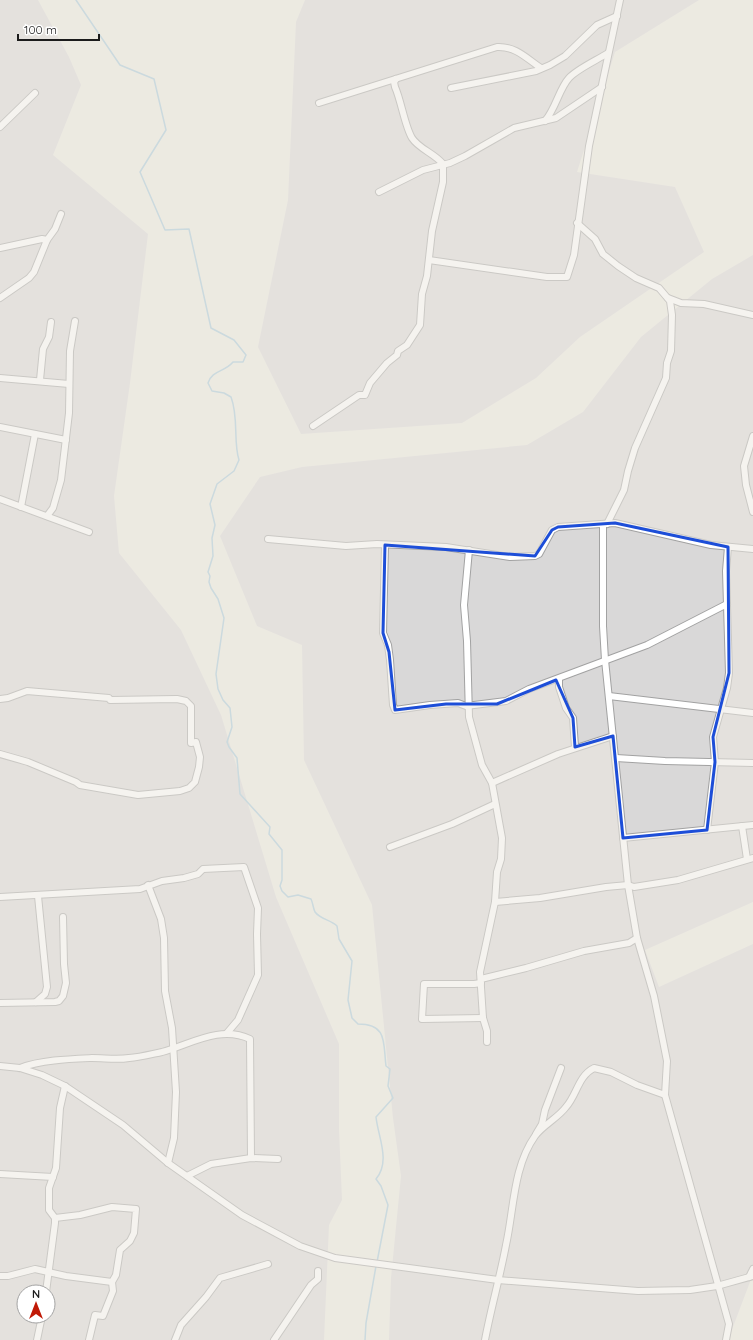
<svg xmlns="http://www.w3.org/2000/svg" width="753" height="1340" font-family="Quicksand,sans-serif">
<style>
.residential{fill:#d9d8d8;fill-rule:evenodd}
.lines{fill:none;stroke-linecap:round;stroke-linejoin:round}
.stream{stroke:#a2c7d9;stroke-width:1.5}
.street-casing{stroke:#a2a2a2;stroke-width:8}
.street{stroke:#fff;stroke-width:6}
.marked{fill:none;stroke:#1d4ed8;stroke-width:3;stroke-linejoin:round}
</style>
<rect width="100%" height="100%" fill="#eceae1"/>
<g class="residential">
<path d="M0 0H38L69 57 81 85 53 155 148 234 130 383 114 496 119 553 181 630 221 715 276 897 339 1044V1129L342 1200 329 1225 324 1340H0ZM24 1292H48V1316H24Z"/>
<polygon points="305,0 699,0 615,52 577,172 675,187 704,252 580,337 536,378 462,423 301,434 258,347 288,200 296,22"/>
<polygon points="753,255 753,902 645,950 659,987 753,944 753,1274 728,1340 389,1340 391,1278 401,1176 393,1118 372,905 304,760 302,645 257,626 220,536 260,477 302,467 527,445 583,412 641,337 712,279"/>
</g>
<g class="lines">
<g class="stream">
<path d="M76 0 120 65 154 79 166 130 140 172 165 230 189 229 211 328 234 340 246 355 243 362H233C225 372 212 370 208 383L212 391 224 393 231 397C239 418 233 441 239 460L234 471 217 484 210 504 215 525 212 538 213 556 208 572 210 576 209 582 211 588 218 599 224 618 216 674 218 689 223 700 230 708 232 727 227 742 229 747 237 758 240 794 270 827 269 834 282 850V880L280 886 282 891 288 897 298 895 311 899C313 903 313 908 315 912 320 919 331 920 337 926L339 939 352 961 348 1000 352 1018 358 1024C388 1024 383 1043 386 1066L390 1069 388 1086 393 1098 376 1117C378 1137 391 1161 376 1179L381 1186 388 1205 377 1262"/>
<polyline points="365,1340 366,1323 376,1266"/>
</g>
<defs>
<g id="street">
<polyline points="451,88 536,71 550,65 565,56 597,25 617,16"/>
<path d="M319 103 497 47C516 46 527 59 541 68"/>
<path d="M545 121C556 108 559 89 569 78 577 69 597 60 608 53"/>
<polyline points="0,127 35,93"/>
<polyline points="379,192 423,170 450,163 465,156 514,128 556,118 602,87"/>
<polyline points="577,223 595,239 603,254 618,266 636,278 659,288 670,301 672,315 671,351 667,363 666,378 635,448 628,471 624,490 607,524"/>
<polyline points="0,248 42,239 47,240"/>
<polyline points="429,260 547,277 567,277 574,255 589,146 620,0"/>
<polyline points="0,298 29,278 34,272 47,240 55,229 61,214"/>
<polyline points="668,298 681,303 704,304 753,315"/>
<polyline points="0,378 69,384"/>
<polyline points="40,380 43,349 49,337 51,322"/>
<path d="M313 426 359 395H365L370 383 387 363 397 355 398 351 407 345 420 325 422 294 427 276 432 231 443 182V164C434 153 419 149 412 138 405 127 401 100 395 87L394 82 396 79"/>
<polyline points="0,427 66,440"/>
<polyline points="753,436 744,466 746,485 753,512"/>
<polyline points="0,499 89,532"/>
<polyline points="21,507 35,434"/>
<polyline points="47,516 53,508 61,480 69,413 70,351 75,321"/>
<polyline points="603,524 603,626 605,660 628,885 637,938 654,996 667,1061 665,1095 729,1324 726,1340"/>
<polyline points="268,539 346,546 377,544 446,547 510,557 535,556 539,554 552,530 558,527 615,523 711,545 753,549"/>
<polyline points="385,545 383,633 388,645 390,660 393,705 395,710 430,705 458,703 466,706 506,701 529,689 647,645 727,604"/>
<polyline points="469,550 464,605 467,641 469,717 482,765 492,783 502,838 501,859 497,872 495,902 480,972 483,1018 487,1031 487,1042"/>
<polyline points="559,679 559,687 566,708 573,718 575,747"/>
<polyline points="609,696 753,713"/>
<polyline points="0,699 8,698 27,691 109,698 110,700 177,699 186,701 191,706 191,743 196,742 200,757 199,767 195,782 189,788 180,791 138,795 80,785 76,782 28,762 0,754"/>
<polyline points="616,758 665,761 753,763"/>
<polyline points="492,783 558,754 613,736"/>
<polyline points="742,826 747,859"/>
<polyline points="707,830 715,762 713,737 727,688 729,673 726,571 728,547"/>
<polyline points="623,838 753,825"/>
<polyline points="390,847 452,824 495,804"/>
<polyline points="148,885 161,919 164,938 165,991 172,1028 176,1092 174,1138 168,1163"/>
<polyline points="0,897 140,889 162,881 184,878 198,874 203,869 244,867 258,908 257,934 258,975 238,1020 227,1033"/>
<polyline points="495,902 540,898 606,887 628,885 634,887 678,880 753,858"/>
<polyline points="481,979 526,968 584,951 629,943 637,938"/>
<polyline points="481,983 474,984 424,984 422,1019 483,1018"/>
<polyline points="36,1002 45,994 47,987 38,896"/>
<polyline points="0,1003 55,1002 59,1001 63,996 66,983 64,964 63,917"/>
<polyline points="0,1066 20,1068 42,1075 65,1086 123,1125 168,1163 242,1215 300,1246 335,1258 498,1280 638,1291 690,1290 717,1286 753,1276"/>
<path d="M20 1068C41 1060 70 1059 92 1058 105 1058 117 1060 129 1058 140 1057 152 1054 162 1052 191 1044 220 1025 250 1039L251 1158"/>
<polyline points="536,1134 542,1124 545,1110 561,1068"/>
<polyline points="0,1174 53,1177"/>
<polyline points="187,1176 211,1164 251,1158 278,1159"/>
<polyline points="55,1218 80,1215 112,1207 136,1209 134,1233 130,1241 120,1250 116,1275 112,1282 113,1291 103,1316 95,1315 89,1340"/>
<polyline points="0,1276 8,1276 35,1269 66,1276 112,1282"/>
<polyline points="749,1277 753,1269"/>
<polyline points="46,1292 55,1223 55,1218 49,1210 49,1188 56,1168 60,1108 65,1086"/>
<polyline points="37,1340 42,1316"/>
<polyline points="175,1340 181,1325 206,1297 220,1278 268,1264"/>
<polyline points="274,1340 311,1285 318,1279 318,1271"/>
<path d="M485 1340C491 1308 500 1277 506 1245 514 1209 513 1167 535 1136 543 1125 558 1118 566 1107 577 1095 578 1076 594 1068L611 1072 637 1085 665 1095"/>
</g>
</defs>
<use href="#street" class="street-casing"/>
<use href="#street" class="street"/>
</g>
<path d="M0 0H753V1340H0ZM615 523 728 547 729 673 713 737 715 762 707 830 623 838 613 736 575 747 573 718 556 680 497 704H446L395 710 389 652 383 633 385 545 535 556 552 530 558 527Z" fill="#eceae1" fill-opacity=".55" fill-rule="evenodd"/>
<path class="marked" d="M615 523 728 547 729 673 713 737 715 762 707 830 623 838 613 736 575 747 573 718 556 680 497 704H446L395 710 389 652 383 633 385 545 535 556 552 530 558 527Z"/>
<g transform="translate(36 1304)"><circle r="19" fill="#ffffff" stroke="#a4a4a4"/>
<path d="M0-3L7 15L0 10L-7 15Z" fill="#c01906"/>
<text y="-6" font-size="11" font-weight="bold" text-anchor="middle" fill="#1b1b1b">N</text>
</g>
<path d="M18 34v6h81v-6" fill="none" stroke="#1b1b1b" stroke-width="2"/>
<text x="24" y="34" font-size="12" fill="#1b1b1b" stroke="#ffffff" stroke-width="3" paint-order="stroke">100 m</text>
</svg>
